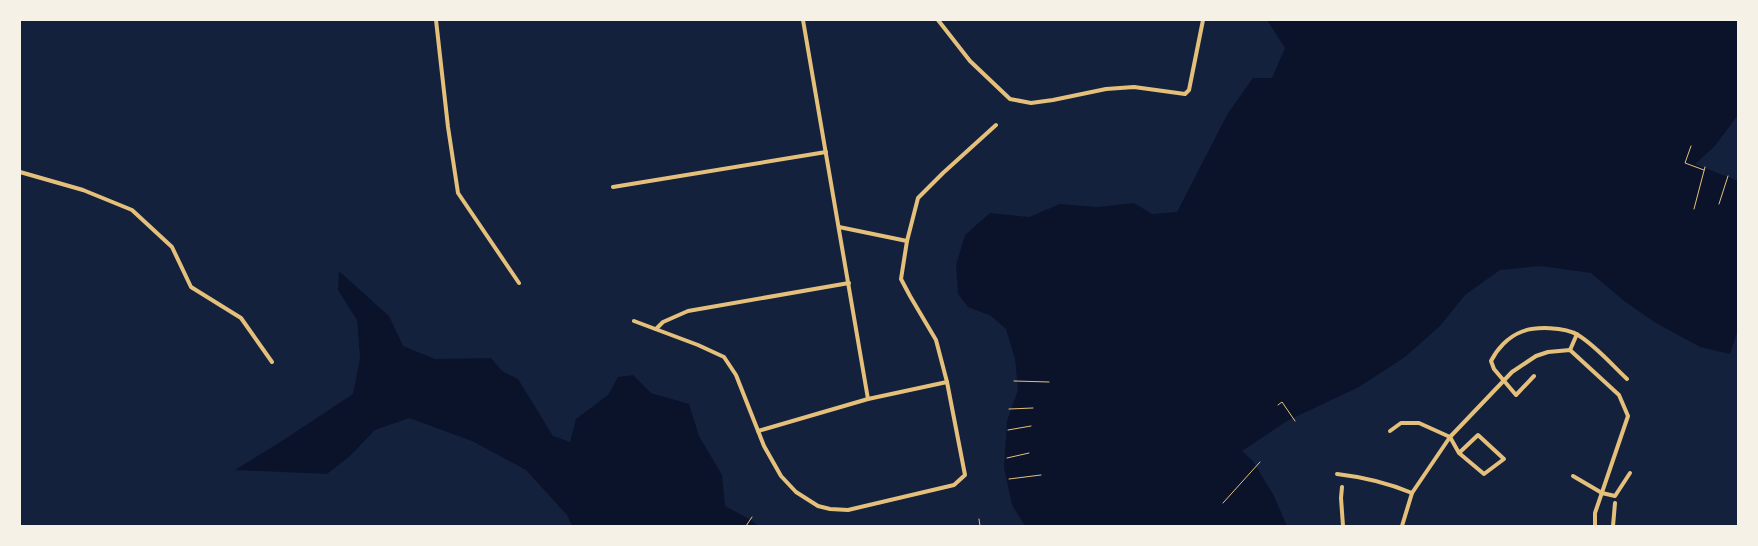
<svg xmlns="http://www.w3.org/2000/svg" width="1758" height="546" font-family="Helvetica,sans-serif">
<style>
.water{fill:#0b132b}
.lines{fill:none;stroke-linecap:round;stroke-linejoin:round}
.path{stroke:#e5c07b;stroke-width:1}
.minor{stroke:#e5c07b;stroke-width:4}
</style>
<rect width="100%" height="100%" fill="#14213d"/>
<g class="water">
<polygon points="1267,20 1738,20 1738,115 1714,147 1695,164 1738,181 1738,330 1730,354 1700,347 1656,323 1624,301 1591,273 1540,266 1500,270 1465,295 1440,326 1405,357 1359,387 1287,421 1242,451 1253,461 1274,496 1287,526 1025,526 1012,505 1004,468 1007,421 1018,390 1015,359 1006,329 991,316 968,307 958,294 956,265 965,235 990,213 1029,217 1060,204 1098,207 1134,203 1152,214 1177,212 1228,113 1253,78 1272,78 1285,48"/>
<polygon points="339,271 389,316 403,346 435,359 491,358 502,371 518,379 553,436 570,442 576,419 608,395 618,377 633,375 651,393 689,404 699,436 722,475 725,506 751,520 758,526 572,526 567,515 526,470 472,441 409,418 375,430 350,456 327,474 235,470 285,439 353,394 360,358 357,320 338,290"/>
</g>
<g class="lines">
<g class="path">
<polyline points="1691,146 1685,163 1704,170"/>
<polyline points="1719,204 1728,176"/>
<polyline points="1694,209 1705,167"/>
<polyline points="1014,381 1049,382"/>
<polyline points="1278,405 1282,402 1295,421"/>
<polyline points="1009,409 1033,408"/>
<polyline points="1008,430 1031,426"/>
<polyline points="1007,458 1029,453"/>
<polyline points="1009,479 1041,475"/>
<polyline points="1223,503 1260,462"/>
<polyline points="979,519 980,526"/>
<polyline points="746,526 752,517"/>
</g>
<g class="minor">
<polyline points="436,20 448,127 458,193 519,283"/>
<polyline points="803,20 868,399"/>
<polyline points="938,20 970,61 1010,99 1031,103 1053,100 1106,89 1134,87 1185,94 1189,90 1203,20"/>
<polyline points="20,172 83,190 132,210 172,247 191,287 241,318 272,362"/>
<polyline points="613,187 826,152"/>
<polyline points="839,227 907,241"/>
<polyline points="634,321 698,345 724,357 736,375 764,446 781,476 796,492 818,506 830,509 848,510 954,485 965,475 947,382 936,340 910,296 901,279 907,241 918,198 943,173 996,125"/>
<polyline points="656,329 663,322 688,311 849,283"/>
<polyline points="1570,350 1577,334"/>
<path d="M1534 376 1516 395 1494 369 1491 361C1497 349 1508 337 1521 332 1535 326 1565 327 1578 335 1596 346 1612 365 1627 379"/>
<polyline points="758,431 868,399 947,382"/>
<polyline points="1390,431 1401,423 1419,423 1450,437 1459,453 1484,474 1504,459 1478,435 1459,453"/>
<path d="M1337 474C1363 477 1388 483 1412 493"/>
<polyline points="1573,476 1602,493 1615,496 1630,473"/>
<polyline points="1342,487 1341,498 1343,526"/>
<polyline points="1402,526 1412,493 1450,437 1512,372 1536,356 1548,352 1570,350 1619,395 1628,416 1595,513 1595,526"/>
<polyline points="1613,526 1615,503"/>
</g>
</g>
<rect width="1758" height="546" fill="none" stroke="#f6f1e7" stroke-width="42"/>
</svg>
